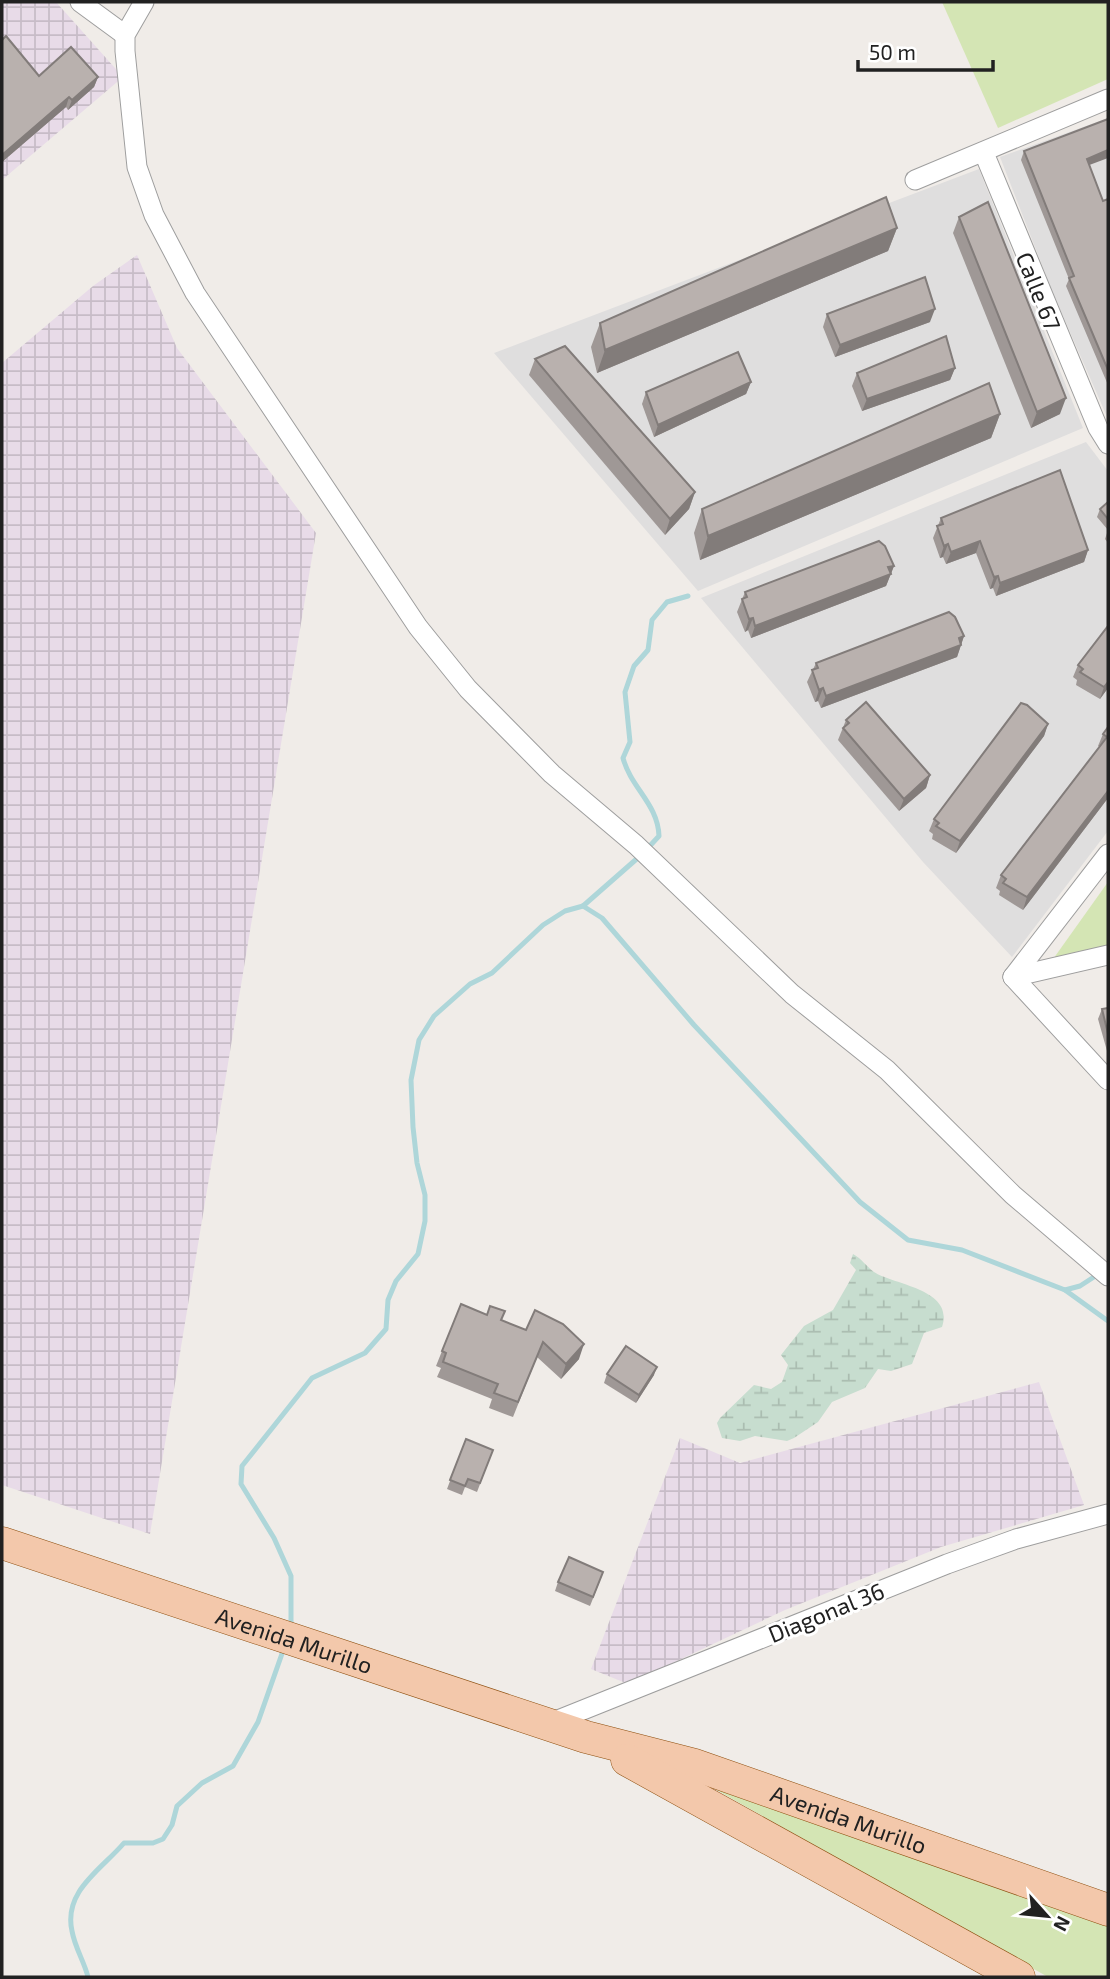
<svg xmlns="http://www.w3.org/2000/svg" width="1110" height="1979" font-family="'Exo 2',sans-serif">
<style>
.residential{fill:#dfdede}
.industrial{fill:url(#industrial-grid)}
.grass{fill:#d4e5b4}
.wetland{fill:url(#wetland-marsh)}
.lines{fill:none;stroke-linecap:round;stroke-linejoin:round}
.stream{stroke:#aed6d9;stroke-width:5}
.minor-casing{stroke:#9e9e9e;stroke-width:21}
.primary-casing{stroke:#8e4f0f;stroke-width:33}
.minor{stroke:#fff;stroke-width:19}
.primary{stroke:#f3c8ab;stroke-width:32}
.wall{fill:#9f9896}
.shaded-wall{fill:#827c7a}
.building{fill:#b9b1ae;stroke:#827c7a;stroke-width:2}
.labels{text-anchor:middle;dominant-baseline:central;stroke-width:6;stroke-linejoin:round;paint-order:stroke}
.street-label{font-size:23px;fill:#212121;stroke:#fff}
</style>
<defs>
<pattern id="industrial-grid" width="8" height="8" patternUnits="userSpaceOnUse" patternTransform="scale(1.75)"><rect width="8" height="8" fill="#e8dbe8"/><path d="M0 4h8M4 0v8" fill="none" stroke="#c7bcc7"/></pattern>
<pattern id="wetland-marsh" width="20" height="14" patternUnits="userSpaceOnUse" patternTransform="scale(1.75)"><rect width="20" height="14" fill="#c7ddcf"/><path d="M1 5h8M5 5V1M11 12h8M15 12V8" fill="none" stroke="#abbdb1"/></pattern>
</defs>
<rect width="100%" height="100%" fill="#f0ece8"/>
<g class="residential">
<polygon points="1108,118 1108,419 1052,291 1000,157"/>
<polygon points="979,169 1083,428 698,591 494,353"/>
<polygon points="1086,442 1108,471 1108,831 1012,957 923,862 701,598"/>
</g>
<g class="industrial">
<polygon points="2,2 56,2 123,77 2,180"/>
<polygon points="137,255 177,348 316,533 150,1534 2,1485 2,363 93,286"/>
<polygon points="1039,1382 1084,1505 941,1547 785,1610 628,1684 591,1669 680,1438 740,1463"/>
</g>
<g class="grass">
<polygon points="942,2 1108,2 1108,79 998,128"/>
<polygon points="1108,882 1108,947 1051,962"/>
<polygon points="690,1775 1108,1921 1108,1977 1048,1977"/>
</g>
<path class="wetland" d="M853 1254C862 1259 866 1266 874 1272 894 1285 955 1289 942 1327L924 1333 912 1364 891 1371 878 1369 865 1388 832 1402 818 1422 794 1438 787 1441 755 1436 740 1441 722 1438 717 1423 720 1418 754 1385 771 1389 782 1382 788 1365 781 1355 804 1326 833 1310 856 1270 850 1263Z"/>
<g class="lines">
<g class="stream">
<path d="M647 849 659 836C658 804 631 788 623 758L630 742 625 692 634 666 648 650 652 620 667 602 688 596"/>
<polyline points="583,906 602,918 694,1025 860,1202 908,1240 962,1250 1065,1290 1080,1286 1100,1273"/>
<polyline points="1065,1290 1108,1321"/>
<polyline points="291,1629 291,1576 274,1538 241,1484 242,1466 312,1378 365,1353 386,1329 388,1300 396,1281 418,1254 425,1221 425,1195 417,1163 413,1127 411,1080 419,1040 434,1016 470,984 492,973 543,925 565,911 583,906 640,856"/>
<path d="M88 1977C84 1961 75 1948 72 1931 63 1891 102 1869 124 1843H153L163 1839 172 1825 177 1806 202 1783 233 1766 258 1722 284 1648"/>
</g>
<defs>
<g id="minor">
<polyline points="80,2 125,35"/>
<polyline points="144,2 125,35 125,51 137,167 154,215 195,293 418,627 468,689 552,774 636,845 792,994 887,1070 1013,1195 1108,1276"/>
<polyline points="984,153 1098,428 1108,444"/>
<polyline points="915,180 1108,99"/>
<polyline points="1013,977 1108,854"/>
<polyline points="1013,977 1108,1080"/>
<polyline points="1013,977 1108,955"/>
<polyline points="548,1724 947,1564 1016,1539 1108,1514"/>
</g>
<g id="primary">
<path id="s1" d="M2 1543 586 1737 695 1765 1108 1910"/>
<polyline points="627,1760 1019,1977"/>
</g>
</defs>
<use href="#minor" class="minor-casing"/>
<use href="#primary" class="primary-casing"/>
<use href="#minor" class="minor"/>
<use href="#primary" class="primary"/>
</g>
<g class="wall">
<polygon points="2,40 39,76 98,77 94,87 68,110 66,107 2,162"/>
<polygon points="1024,151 1089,165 1103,201 1108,199 1108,385 1066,286 1069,279 1021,160"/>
<polygon points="959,217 1060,414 1031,428 953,233"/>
<polygon points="897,228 888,251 597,373 591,347 600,323"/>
<polygon points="827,314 930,322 835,357 823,327"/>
<polygon points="535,359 695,492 689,509 665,535 529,375"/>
<polygon points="955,368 950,380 862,411 852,386 857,373"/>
<polygon points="751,382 746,394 654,437 642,404 646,392"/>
<polygon points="1000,414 991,438 700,560 694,533 702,509"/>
<polygon points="1108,502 1108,543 1105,539 1108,530 1097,517 1100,509"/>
<polygon points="941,518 1088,550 1084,562 996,596 993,588 990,589 976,553 946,564 943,557 940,558 933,538"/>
<polygon points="894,566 886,586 751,638 748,630 745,632 737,612 745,592"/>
<polygon points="1108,626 1108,688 1100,699 1076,685 1077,680 1073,677 1078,665"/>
<polygon points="964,636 957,657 821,708 818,701 815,702 807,682 816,663"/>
<polygon points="846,720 930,775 926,788 899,811 838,740"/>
<polygon points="1048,724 1044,736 956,853 932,839 933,834 929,831 934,819"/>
<polygon points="1108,727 1108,798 1023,910 999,895 1000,891 996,888 1001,875 1100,747 1098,746 1103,734"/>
<polygon points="1108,1008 1108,1051 1107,1051 1098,1019 1102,1009"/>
<polygon points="490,1306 502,1321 579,1359 561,1379 537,1357 513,1417 489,1408 492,1399 437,1377 441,1368 436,1366 442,1351 487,1315"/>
<polygon points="607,1374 654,1375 636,1403 604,1383"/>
<polygon points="466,1439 493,1450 477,1492 465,1487 462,1495 447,1489"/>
<polygon points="600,1581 590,1606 555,1591 558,1582"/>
</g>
<g class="shaded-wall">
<polygon points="98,77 94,87 68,110 72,100"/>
<polygon points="69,97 66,107 2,162 2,155"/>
<polygon points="1108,150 1108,158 1084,167 1087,159"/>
<polygon points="897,228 888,251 597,373 605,350"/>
<polygon points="935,309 930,322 835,357 840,345"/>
<polygon points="955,368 950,380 862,411 867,399"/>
<polygon points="751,382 746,394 654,437 658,425"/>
<polygon points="1066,398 1060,414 1031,428 1037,412"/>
<polygon points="1000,414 991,438 700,560 708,536"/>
<polygon points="695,492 689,509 665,535 670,519"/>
<polygon points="980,541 976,553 946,564 951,552"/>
<polygon points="948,544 943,557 940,558 944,546"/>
<polygon points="1088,550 1084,562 996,596 1000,583"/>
<polygon points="894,566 886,586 751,638 755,626 888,567"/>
<polygon points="998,576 993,588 990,589 994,577"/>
<polygon points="753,618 748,630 745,632 749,619"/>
<polygon points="964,636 957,657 821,708 826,696"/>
<polygon points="1108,682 1108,688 1100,699 1104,687"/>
<polygon points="823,688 818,701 815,702 819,690"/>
<polygon points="1048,724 1044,736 956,853 960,841"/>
<polygon points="930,775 926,788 899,811 904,799"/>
<polygon points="1108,791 1108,798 1023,910 1027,897"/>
<polygon points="584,1344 579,1359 561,1379 566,1364"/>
<polygon points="657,1367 654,1375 636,1403 639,1395"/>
</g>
<g class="building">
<polygon points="6,36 39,76 71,47 98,77 72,100 69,97 2,155 2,40"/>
<polygon points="1108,119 1108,150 1087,159 1103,201 1108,199 1108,370 1069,278 1074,276 1024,151"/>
<polygon points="886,197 897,228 605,350 600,323"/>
<polygon points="988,202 1066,398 1037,412 959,217"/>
<polygon points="925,277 935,309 840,345 827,314"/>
<polygon points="946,336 955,368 867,399 857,373"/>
<polygon points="565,346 695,492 670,519 535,359"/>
<polygon points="738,352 751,382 658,425 646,392"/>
<polygon points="989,383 1000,414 708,536 702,509"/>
<polygon points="1060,470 1088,550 1000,583 998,576 994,577 980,541 951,552 948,544 944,546 937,526 943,524 941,518"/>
<polygon points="1108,502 1108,519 1100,509"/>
<polygon points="879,541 885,546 894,566 888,567 891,574 755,626 753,618 749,619 742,599 747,597 745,592"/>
<polygon points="949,612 955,617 964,636 959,638 961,645 826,696 823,688 819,690 812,670 818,668 816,663"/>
<polygon points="1108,626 1108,682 1104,687 1080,672 1083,669 1078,665"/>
<polygon points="866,702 930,775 904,799 843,728 849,723 846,720"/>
<polygon points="1021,703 1027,705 1048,724 960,841 936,826 939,823 934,819"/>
<polygon points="1108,727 1108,791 1027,897 1003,883 1006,879 1001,875 1107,737 1103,734"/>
<polygon points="1108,1008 1108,1034 1102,1009"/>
<polygon points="461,1304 487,1315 490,1306 505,1311 501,1320 526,1330 535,1310 563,1324 584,1344 566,1364 543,1342 518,1402 494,1393 498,1384 443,1362 446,1353 442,1351"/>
<polygon points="626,1346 657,1367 639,1395 607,1374"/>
<polygon points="466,1439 493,1450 480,1483 468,1479 465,1486 450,1480"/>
<polygon points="569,1557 603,1572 593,1597 558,1582"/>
</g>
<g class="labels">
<g class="street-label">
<text transform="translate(1039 291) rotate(68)">Calle 67</text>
<text transform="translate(826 1612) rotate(-22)">Diagonal 36</text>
<text stroke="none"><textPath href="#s1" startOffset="308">Avenida Murillo</textPath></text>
<text stroke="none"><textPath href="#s1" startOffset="891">Avenida Murillo</textPath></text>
</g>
</g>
<rect width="1110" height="1979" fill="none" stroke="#212121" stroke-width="7"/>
<g transform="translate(1047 1916) rotate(117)" stroke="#ffffff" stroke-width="5" paint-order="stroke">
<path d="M0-5L12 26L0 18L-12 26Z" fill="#212121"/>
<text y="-10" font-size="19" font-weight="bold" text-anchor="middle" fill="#212121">N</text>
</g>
<path d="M858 60v10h135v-10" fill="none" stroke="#212121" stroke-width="3.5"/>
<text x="869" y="60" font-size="21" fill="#212121" stroke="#ffffff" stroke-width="5" paint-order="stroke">50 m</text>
</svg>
